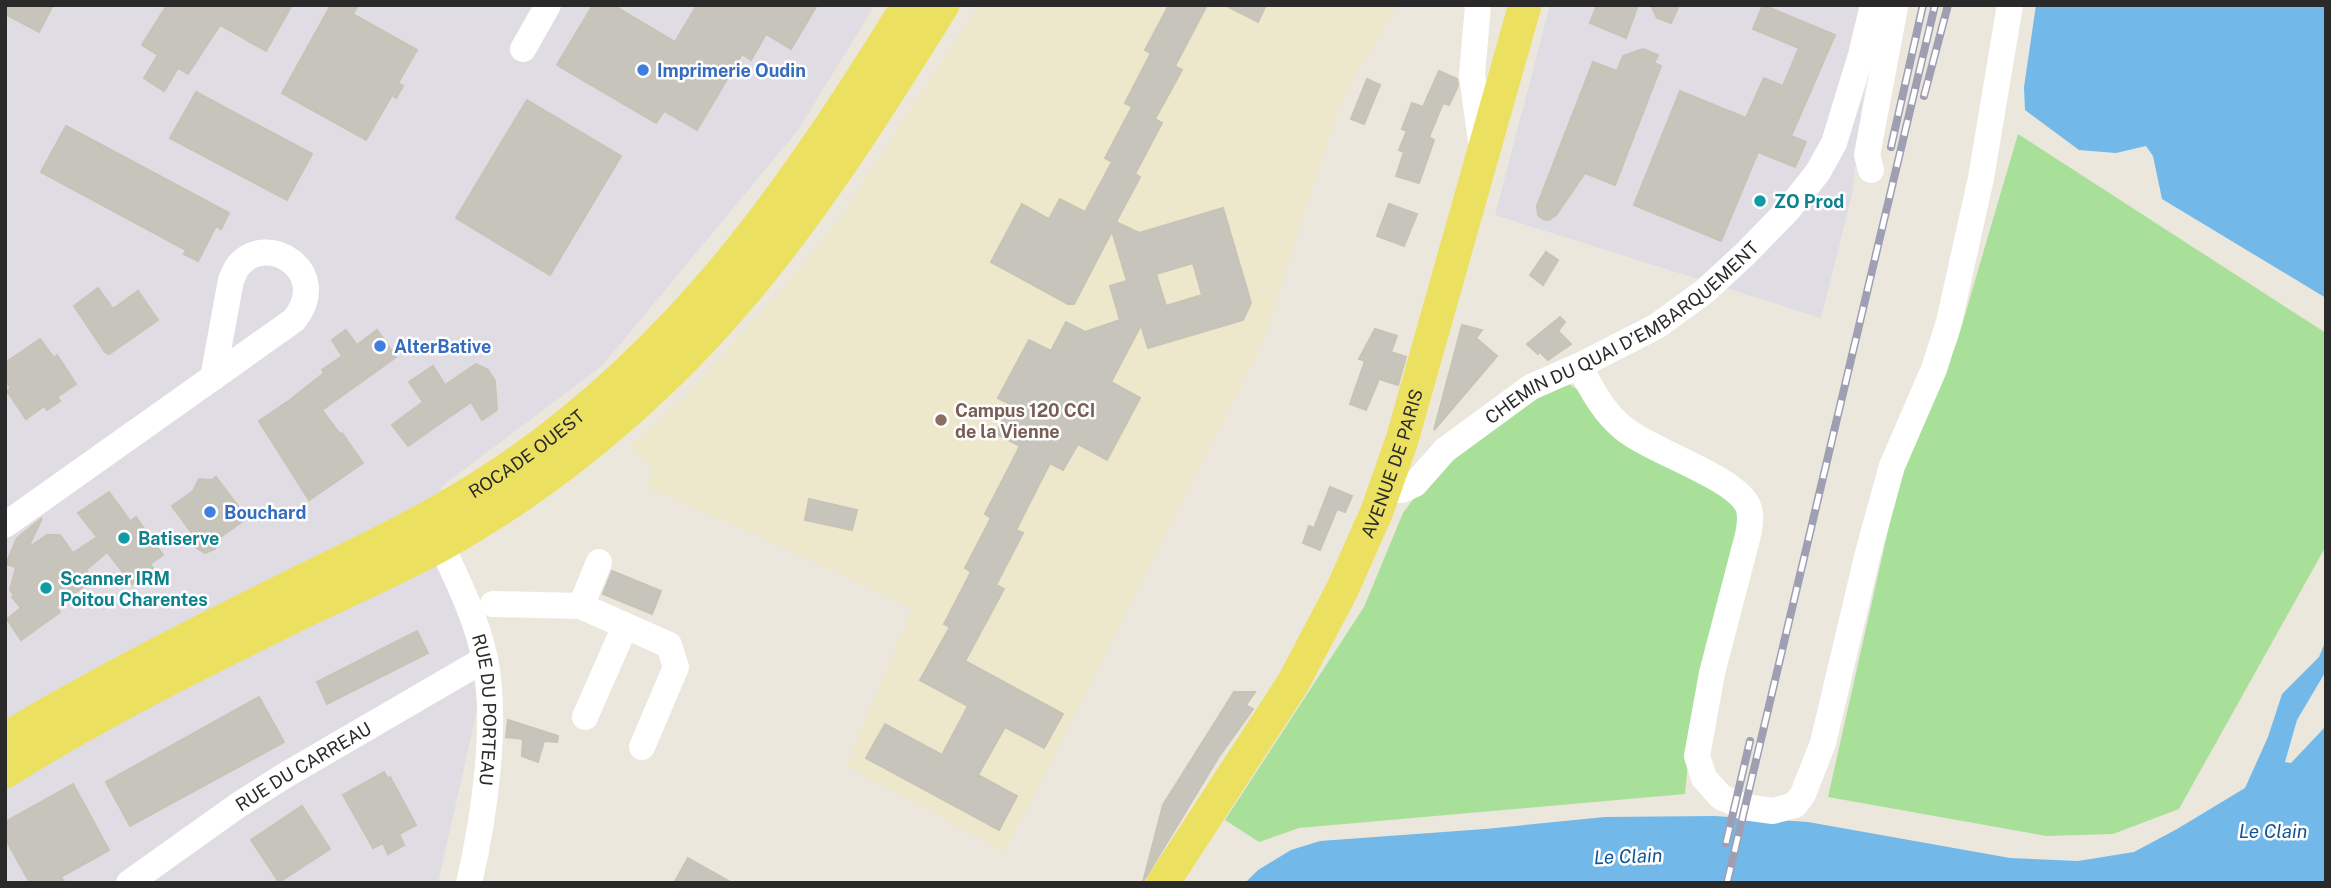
<svg xmlns="http://www.w3.org/2000/svg" width="2331" height="888" font-family="'Public Sans',sans-serif">
<style>
.industrial{fill:#e0dce4}
.education{fill:#ede7cc}
.green{fill:#a8e09a}
.water{fill:#72b9ea}
.building{fill:#c7c5bb;stroke:#c7c3b6;stroke-width:2;fill-rule:evenodd}
.lines{fill:none;stroke-linecap:round;stroke-linejoin:round}
.minor{stroke:#fff;stroke-width:26}
.major{stroke:#ece061;stroke-width:33}
.rail-casing{stroke:#9f9fb3;stroke-width:8}
.rail{stroke:#fff;stroke-width:5;stroke-dasharray:16;stroke-linecap:butt}
.shop-dot{fill:#3f7fe0;stroke:#fff;stroke-width:2.5}
.culture-dot{fill:#0f9aa8;stroke:#fff;stroke-width:2.5}
.education-dot{fill:#8d6e63;stroke:#fff;stroke-width:2.5}
.labels{text-anchor:middle;dominant-baseline:central;stroke-width:5;stroke-linejoin:round;paint-order:stroke}
.shop-label{font-size:18px;font-weight:bold;fill:#366cbe;stroke:#fff;text-anchor:start}
.culture-label{font-size:18px;font-weight:bold;fill:#0d838f;stroke:#fff;text-anchor:start}
.street-label{font-size:18px;fill:#2a2a2a;stroke:#fff}
.education-label{font-size:18px;font-weight:bold;fill:#785e54;stroke:#fff;text-anchor:start}
.water-label{font-size:19px;font-style:italic;fill:#125596;stroke:#fff}
</style>
<rect width="100%" height="100%" fill="#ebe7dc"/>
<g class="industrial">
<polygon points="5,5 875,5 798,130 602,366 441,487 478,706 438,883 5,883"/>
<polygon points="1550,5 1877,5 1870,41 1852,195 1821,318 1495,215"/>
</g>
<polygon class="education" points="979,5 1398,5 1357,72 1336,117 1262,345 1005,852 846,766 912,609 761,537 646,487 653,471 629,447 689,393 803,265 839,220"/>
<g class="green">
<polygon points="2018,134 2326,333 2326,546 2179,809 2113,834 2046,836 1828,797 1903,464 1957,342"/>
<polygon points="1569,384 1729,495 1744,529 1691,731 1685,794 1299,828 1259,842 1225,820 1364,607 1403,513 1433,473 1507,415 1559,385"/>
</g>
<g class="water">
<polygon points="2036,5 2326,5 2326,298 2162,199 2153,156 2146,146 2116,153 2079,150 2025,110 2024,87"/>
<polygon points="2326,640 2326,671 2297,720 2285,762 2291,763 2326,726 2326,883 1245,883 1258,870 1291,850 1320,841 1485,829 1605,817 1714,816 1808,822 2010,858 2078,861 2134,852 2177,829 2245,788 2268,737 2282,694 2319,657"/>
</g>
<g class="building">
<polygon points="5,5 53,5 39,32 5,14"/>
<polygon points="167,5 292,5 266,51 220,25 188,74 178,68 164,91 144,78 158,55 142,45"/>
<polygon points="331,5 358,5 353,14 417,50 398,83 403,86 396,98 392,95 366,140 282,93"/>
<polygon points="593,5 613,5 675,42 697,5 817,5 791,49 766,34 751,60 742,54 697,130 664,111 656,123 557,65"/>
<path d="M1169 5H1207L1175 66 1182 70 1155 119 1162 123 1135 174 1140 177 1116 222 1139 233 1223 208 1251 303 1243 320 1148 348 1141 325 1111 382 1140 398 1107 460 1078 444 1063 470 1050 463 1016 530 1023 533 996 585 1004 589 965 661 1063 714 1044 748 1005 727 978 775 1017 796 999 830 866 758 885 724 942 755 968 706 920 680 950 627 944 624 971 572 965 568 991 518 985 514 1020 446 996 434 1010 404 998 398 1029 340 1051 351 1066 322 1085 332 1120 320 1110 286 1127 281 1112 231 1074 304H1068L991 262 1022 204 1049 219 1060 199 1085 212 1112 162 1105 158 1132 107 1125 103 1151 53 1145 50ZM1193 263 1202 295 1166 306 1156 274Z"/>
<polygon points="1225,5 1266,5 1258,22"/>
<polygon points="1597,5 1638,5 1626,38 1590,23"/>
<polygon points="1651,5 1679,5 1671,23 1657,18"/>
<polygon points="1763,5 1835,35 1791,136 1806,142 1795,167 1758,152 1721,241 1634,205 1680,91 1746,118 1764,78 1783,86 1799,48 1753,29"/>
<polygon points="1643,49 1658,55 1654,63 1661,66 1615,185 1585,173 1556,215 1549,220 1543,219 1538,215 1537,206 1593,62 1617,71 1623,56"/>
<polygon points="1439,71 1457,79 1458,86 1449,105 1443,103 1429,137 1434,140 1419,183 1396,176 1404,152 1399,150 1407,131 1402,129 1412,103 1423,107"/>
<polygon points="1367,79 1380,85 1364,124 1351,119"/>
<polygon points="196,92 312,154 287,200 170,138"/>
<polygon points="527,100 621,156 550,275 456,218"/>
<polygon points="66,126 229,213 221,229 216,226 198,261 184,254 186,250 41,172"/>
<polygon points="1389,204 1417,214 1404,246 1377,236"/>
<polygon points="1546,252 1558,260 1543,285 1530,275"/>
<polygon points="98,288 113,309 138,291 158,320 109,354 105,352 74,306"/>
<polygon points="1560,317 1565,322 1558,331 1571,344 1548,360 1540,352 1538,354 1527,344"/>
<polygon points="1462,325 1482,330 1476,338 1497,356 1434,430"/>
<polygon points="1375,329 1397,336 1391,352 1406,357 1398,385 1379,379 1366,410 1350,404 1365,361 1359,359"/>
<polygon points="346,330 357,345 377,330 396,357 322,410 340,434 342,433 363,463 309,500 259,421 290,400 324,373 322,370 342,356 332,340"/>
<polygon points="40,339 54,358 57,355 76,384 57,397 60,401 47,410 44,406 26,419 7,391 11,388 5,380 5,363"/>
<polygon points="476,364 488,370 495,381 497,410 482,420 471,402 408,446 392,425 423,402 409,382 433,366 445,385"/>
<polygon points="216,477 247,518 218,539 215,549 205,553 195,547 194,536 172,506 193,491 199,479 212,480"/>
<polygon points="1330,487 1352,496 1345,512 1337,509 1320,550 1303,543 1309,526 1314,528"/>
<polygon points="109,492 130,521 136,517 163,555 150,564 153,568 132,584 107,552 86,570 93,580 56,607 60,612 21,640 7,619 21,608 12,597 14,595 10,590 16,567 6,564 17,538 42,518 28,548 47,535 60,535 73,553 97,537 78,513"/>
<polygon points="809,499 857,510 852,530 805,520"/>
<polygon points="612,571 661,591 652,614 603,594"/>
<polygon points="417,631 428,653 327,704 317,682"/>
<polygon points="1234,692 1255,692 1246,705 1253,709 1218,758 1143,882 1163,805"/>
<polygon points="259,697 284,742 130,826 106,782"/>
<polygon points="508,720 558,736 557,742 544,741 538,762 522,756 523,739 506,737"/>
<polygon points="384,772 388,779 390,777 416,825 399,834 404,845 388,854 383,843 373,848 343,795"/>
<polygon points="73,784 109,850 61,877 65,883 30,883 5,838 5,822"/>
<polygon points="302,806 330,849 279,882 251,840"/>
<polygon points="688,858 732,883 674,883"/>
</g>
<g class="lines">
<g class="minor">
<polyline points="1478,5 1472,75 1482,149"/>
<polyline points="523,49 548,5"/>
<polyline points="1871,170 1867,155 1895,7"/>
<path d="M1579 366C1591 388 1603 412 1623 428 1652 452 1730 475 1747 504 1752 513 1750 525 1748 535L1712 673 1697 756 1704 778 1721 797 1744 807 1773 811 1795 805 1803 794 1823 743 1868 553 1892 466 1934 369 1949 322 1981 178 2010 5"/>
<path id="s1" d="M1385 490H1402L1415 484 1445 450 1531 387 1579 366 1657 326 1705 291 1744 255 1788 210 1818 172 1834 143 1861 55 1873 5"/>
<path d="M5 525 294 320C333 272 267 230 238 266 235 270 233 276 231 280L213 378"/>
<path id="s2" d="M441 545C458 581 477 620 485 659 498 723 484 819 469 883"/>
<polyline points="493,604 581,606 669,645 676,667 642,747"/>
<polyline points="581,606 599,562"/>
<polyline points="585,717 625,626"/>
<path id="s3" d="M129 883 237 806 284 776 485 659"/>
</g>
<g class="major">
<path id="s4" d="M5 739C102 680 204 630 306 579 372 547 439 515 500 474 683 351 794 189 908 5"/>
<path d="M5 772C100 712 200 663 301 613 347 591 395 570 441 545 561 478 670 384 757 277 826 192 885 98 943 5"/>
<path id="s5" d="M1163 883 1293 683 1342 590 1377 511 1402 440 1525 5"/>
</g>
<defs>
<g id="rail">
<polyline points="1924,96 1948,5"/>
<polyline points="1891,147 1923,5"/>
<polyline points="1726,843 1750,741"/>
<polyline points="1727,883 1935,5"/>
</g>
</defs>
<use href="#rail" class="rail-casing"/>
<use href="#rail" class="rail"/>
</g>
<g class="shop-dot">
<circle cx="643" cy="70" r="7"/>
<circle cx="380" cy="346" r="7"/>
<circle cx="210" cy="512" r="7"/>
</g>
<g class="culture-dot">
<circle cx="1760" cy="201" r="7"/>
<circle cx="124" cy="538" r="7"/>
<circle cx="46" cy="588" r="7"/>
</g>
<circle class="education-dot" cx="941" cy="420" r="7"/>
<g class="labels">
<g class="shop-label">
<text x="657" y="70">Imprimerie Oudin</text>
<text x="394" y="346">AlterBative</text>
<text x="224" y="512">Bouchard</text>
</g>
<g class="culture-label">
<text x="1774" y="201">ZO Prod</text>
<text x="138" y="538">Batiserve</text>
<text x="60" y="578">Scanner IRM<tspan x="60" dy="21">Poitou Charentes</tspan></text>
</g>
<g class="street-label">
<text stroke="none"><textPath href="#s1" startOffset="290">CHEMIN DU QUAI D’EMBARQUEMENT</textPath></text>
<text stroke="none"><textPath href="#s4" startOffset="595">ROCADE OUEST</textPath></text>
<text stroke="none"><textPath href="#s5" startOffset="480">AVENUE DE PARIS</textPath></text>
<text stroke="none"><textPath href="#s2" startOffset="173">RUE DU PORTEAU</textPath></text>
<text stroke="none"><textPath href="#s3" startOffset="210">RUE DU CARREAU</textPath></text>
</g>
<g class="education-label">
<text x="955" y="410">Campus 120 CCI<tspan x="955" dy="21">de la Vienne</tspan></text>
</g>
<g class="water-label">
<text x="2273" y="831">Le Clain</text>
<text transform="translate(1628 856) rotate(-2)">Le Clain</text>
</g>
</g>
<rect width="2331" height="888" fill="none" stroke="#2a2a2a" stroke-width="14"/>
</svg>
